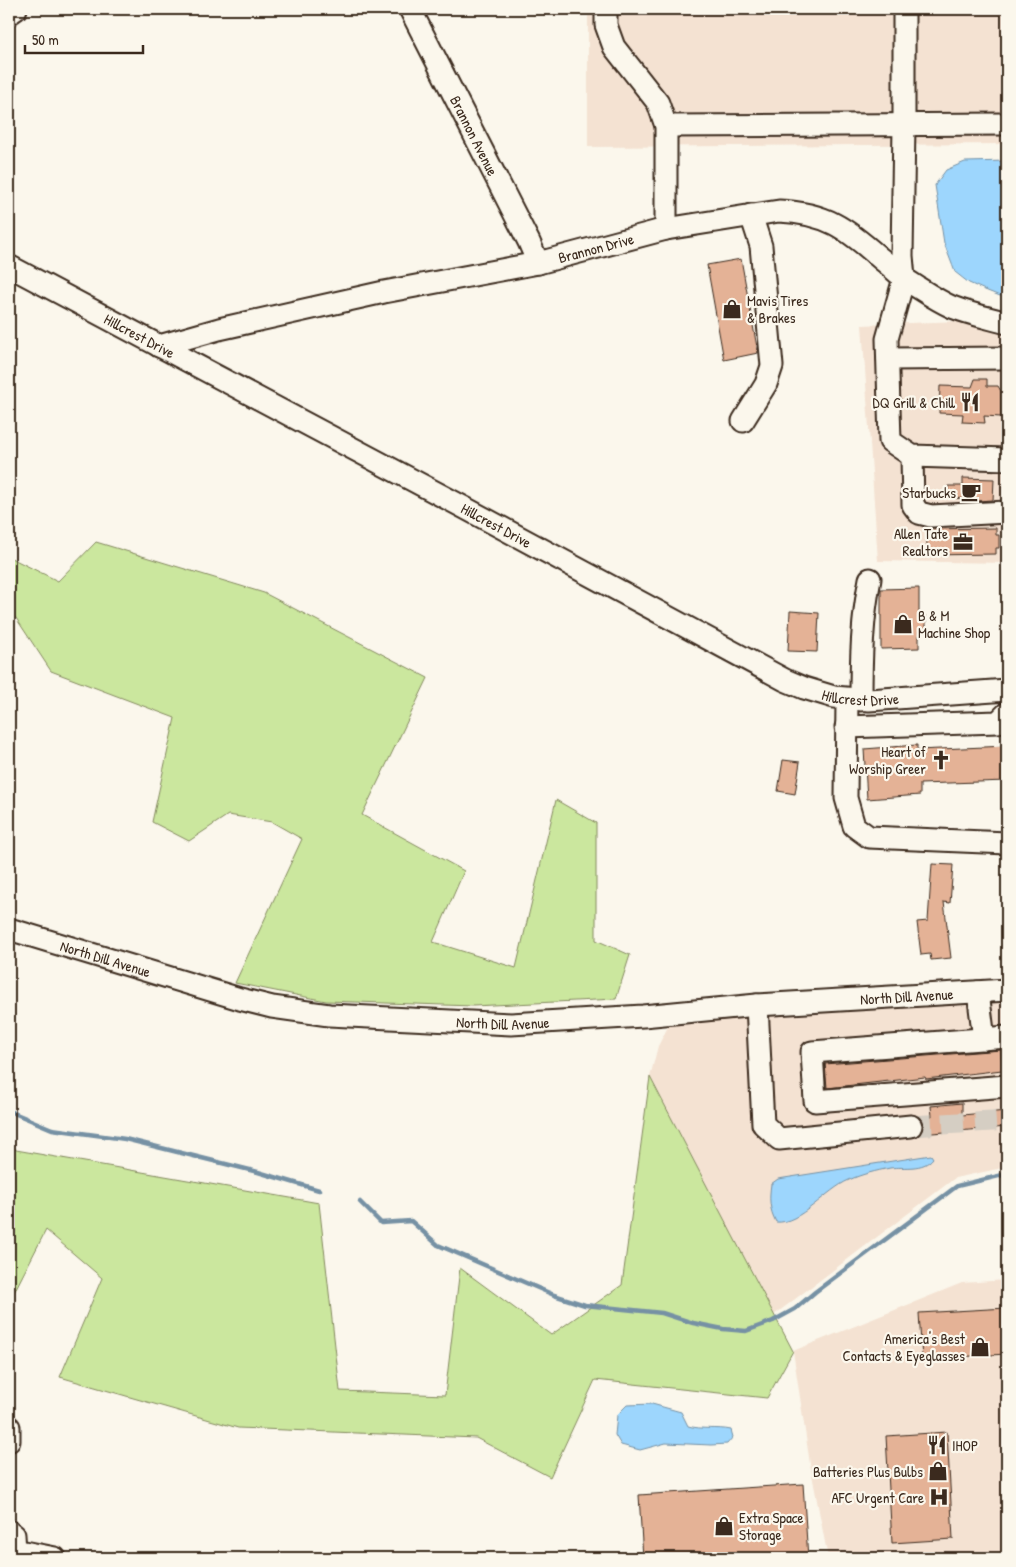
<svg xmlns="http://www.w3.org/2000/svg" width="1016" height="1567" font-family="'Patrick Hand',sans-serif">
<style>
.built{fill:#f4e2d2}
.green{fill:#cbe79e;stroke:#83885e}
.water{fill:#9dd6fd;stroke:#7691a4}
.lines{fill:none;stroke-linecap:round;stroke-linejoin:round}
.stream{stroke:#7691a4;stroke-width:4.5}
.building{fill:#e4b296;stroke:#3b2a1e}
.minor-tunnel{stroke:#d5cec3;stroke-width:21;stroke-dasharray:21 11;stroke-linecap:butt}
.minor-casing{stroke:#3b2a1e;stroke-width:25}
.minor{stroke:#fbf7ec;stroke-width:21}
.labels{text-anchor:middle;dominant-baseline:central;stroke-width:4.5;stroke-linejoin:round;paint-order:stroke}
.street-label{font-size:15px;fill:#3b2a1e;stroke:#fbf7ec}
.poi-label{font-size:15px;fill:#3b2a1e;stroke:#fbf7ec;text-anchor:end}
</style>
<rect width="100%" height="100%" fill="#fbf7ec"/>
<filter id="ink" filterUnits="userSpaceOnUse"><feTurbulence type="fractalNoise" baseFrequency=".02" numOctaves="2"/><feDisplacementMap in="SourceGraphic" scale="10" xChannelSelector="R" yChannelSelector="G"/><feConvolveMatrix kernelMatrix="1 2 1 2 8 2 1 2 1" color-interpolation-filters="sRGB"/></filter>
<g filter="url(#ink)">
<g class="built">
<polygon points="588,9 1007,9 1007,144 588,147"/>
<polygon points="1007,319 1007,563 878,561 862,325"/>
<polygon points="1007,998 1007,1167 955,1178 774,1315 650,1077 658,1046 670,1023 758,1011"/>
<polygon points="1007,1280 1007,1558 828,1558 810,1464 793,1351 962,1283"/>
</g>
<g class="green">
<polygon points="96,542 264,593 428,678 362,815 464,871 433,942 516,968 556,800 596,823 596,940 630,955 616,999 473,1006 326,1001 235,983 302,839 272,822 228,815 189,841 152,822 175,718 51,671 16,618 9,615 9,557 58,581"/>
<polygon points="650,1077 793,1351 767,1398 595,1380 550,1477 476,1438 238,1428 60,1377 102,1278 46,1230 9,1302 9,1141 16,1150 319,1203 340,1391 445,1395 460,1268 551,1335 622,1285"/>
</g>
<g class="water">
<polygon points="1007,161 1007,296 1000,296 985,290 969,283 955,272 944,243 935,185 946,170 965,162"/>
<path d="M931 1155 933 1158C923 1171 904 1166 890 1168 876 1171 862 1174 849 1180 827 1189 799 1225 776 1222 769 1209 769 1198 771 1184L778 1179Z"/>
<path d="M652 1404 681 1412 688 1426C702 1430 717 1427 731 1430L733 1437 727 1444 711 1445 666 1443 640 1450 621 1445 615 1435 617 1415 627 1405Z"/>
</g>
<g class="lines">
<g class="stream">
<polyline points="9,1111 52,1129 125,1139 258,1172 319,1190"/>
<polyline points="360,1202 381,1223 411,1221 438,1245 554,1295 585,1305 662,1313 693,1323 723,1329 746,1331 773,1321 795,1309 815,1292 957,1186 1007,1174"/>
</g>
</g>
<g class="building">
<polygon points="741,259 758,353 724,360 707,265"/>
<polygon points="975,379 987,379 987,386 998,386 1001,391 1001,417 984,416 985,423 962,422 963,414 939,413 940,386 972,387"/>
<polygon points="963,478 994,479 993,500 977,501 977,499 948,498 948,486 963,486"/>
<polygon points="996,528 996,535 999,535 999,548 996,548 996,554 927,555 927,529"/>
<polygon points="919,588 919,616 926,616 926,631 919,631 919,648 881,649 881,589"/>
<polygon points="790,611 819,613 817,652 788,651"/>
<polygon points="917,745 917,750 1007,746 1007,781 920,784 920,795 867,799 864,749"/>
<polygon points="783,760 800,762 795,794 778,791"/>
<polygon points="932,864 953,865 950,903 944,902 951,958 931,960 930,954 921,955 917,922 928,921"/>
<polygon points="1001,1050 1002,1070 926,1079 925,1077 827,1088 825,1064"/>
<polygon points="962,1103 962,1115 1007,1111 1007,1127 920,1134 923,1125 919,1117 932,1116 931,1106"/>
<polygon points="1007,1308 1007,1354 922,1359 919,1313"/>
<polygon points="947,1432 953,1539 892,1543 886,1436"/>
<polygon points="803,1484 808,1558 643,1558 639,1495"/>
</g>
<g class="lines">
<polyline class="minor-tunnel" points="911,1126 1007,1120"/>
<defs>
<g id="minor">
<path id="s1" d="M410 9 529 242 538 263"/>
<polyline points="606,9 606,25 614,47 658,103 666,126 666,229"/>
<polyline points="904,9 904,125 902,256 904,278 887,339 890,441 912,456 1007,459"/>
<polyline points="9,14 16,9"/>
<polyline points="666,126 1007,124"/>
<path id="s2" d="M9 266 465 508 785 680 804 688 834 697 869 700 1007 690"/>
<path id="s3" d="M159 346 219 329 384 292 538 263 666 229 779 211C826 213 846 228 880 258 889 265 897 273 906 280 921 289 936 300 952 307 970 314 989 318 1007 323"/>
<polyline points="888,359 1007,358"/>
<polyline points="743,421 766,384 772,366 761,246 751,215"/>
<polyline points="912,456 913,505 919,513 931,516 1007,512"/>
<polyline points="847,699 846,798 854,826 869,837 1007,843"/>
<path d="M861 700C861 659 862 619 870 579"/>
<polyline points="846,727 998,722 1007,713"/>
<path id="s4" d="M9 929 240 999 272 1007 329 1015 511 1024 643 1016 757 1005 1007 990"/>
<polyline points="978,992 984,1039"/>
<polyline points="757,1005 763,1124 779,1139 911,1126"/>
<polyline points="1007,1037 812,1052 815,1101 1007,1086"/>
<polyline points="9,1427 9,1441"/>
<polyline points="9,1531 14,1535 15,1551"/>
<polyline points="9,1549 55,1558"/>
</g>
</defs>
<use href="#minor" class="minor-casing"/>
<use href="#minor" class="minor"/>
</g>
</g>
<defs>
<symbol id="shop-bare" viewBox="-9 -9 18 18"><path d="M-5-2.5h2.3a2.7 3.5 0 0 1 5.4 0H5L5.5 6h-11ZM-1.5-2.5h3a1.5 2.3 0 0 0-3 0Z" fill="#3b2a1e" stroke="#fbf7ec" stroke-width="2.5" paint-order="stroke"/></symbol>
<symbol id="restaurant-bare" viewBox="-9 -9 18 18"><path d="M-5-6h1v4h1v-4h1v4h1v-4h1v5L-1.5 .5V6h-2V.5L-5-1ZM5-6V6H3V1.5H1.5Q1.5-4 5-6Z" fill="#3b2a1e" stroke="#fbf7ec" stroke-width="2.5" paint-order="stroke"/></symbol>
<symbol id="cafe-bare" viewBox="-9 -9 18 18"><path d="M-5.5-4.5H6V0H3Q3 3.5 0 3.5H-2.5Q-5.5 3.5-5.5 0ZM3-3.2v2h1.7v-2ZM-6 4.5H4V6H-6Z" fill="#3b2a1e" stroke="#fbf7ec" stroke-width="2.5" paint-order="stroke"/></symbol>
<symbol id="office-bare" viewBox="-9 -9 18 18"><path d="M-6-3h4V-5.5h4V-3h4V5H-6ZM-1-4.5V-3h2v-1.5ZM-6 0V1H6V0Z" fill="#3b2a1e" stroke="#fbf7ec" stroke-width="2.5" paint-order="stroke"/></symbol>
<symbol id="church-bare" viewBox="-9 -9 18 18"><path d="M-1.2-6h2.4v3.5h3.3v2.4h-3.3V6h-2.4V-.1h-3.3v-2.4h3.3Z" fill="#3b2a1e" stroke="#fbf7ec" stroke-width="2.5" paint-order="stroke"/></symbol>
<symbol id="hospital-bare" viewBox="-9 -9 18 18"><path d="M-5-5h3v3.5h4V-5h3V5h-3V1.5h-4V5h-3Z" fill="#3b2a1e" stroke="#fbf7ec" stroke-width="2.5" paint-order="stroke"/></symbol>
</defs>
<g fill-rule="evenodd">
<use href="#shop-bare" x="718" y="295" width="28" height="28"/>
<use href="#restaurant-bare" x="956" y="388" width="28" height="28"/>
<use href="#cafe-bare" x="957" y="478" width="28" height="28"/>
<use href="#office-bare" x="949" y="528" width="28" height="28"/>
<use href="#shop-bare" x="889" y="610" width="28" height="28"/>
<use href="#church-bare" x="927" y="746" width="28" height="28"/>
<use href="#shop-bare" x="966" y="1333" width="28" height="28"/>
<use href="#restaurant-bare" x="923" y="1431" width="28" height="28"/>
<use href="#shop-bare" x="924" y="1457" width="28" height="28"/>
<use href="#hospital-bare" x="925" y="1483" width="28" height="28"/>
<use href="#shop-bare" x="710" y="1512" width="28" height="28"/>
</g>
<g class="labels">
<g class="street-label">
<text stroke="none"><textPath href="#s1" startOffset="142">Brannon Avenue</textPath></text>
<text stroke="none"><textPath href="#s3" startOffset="448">Brannon Drive</textPath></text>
<text stroke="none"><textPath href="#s2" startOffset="148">Hillcrest Drive</textPath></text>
<text stroke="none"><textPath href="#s2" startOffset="552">Hillcrest Drive</textPath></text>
<text stroke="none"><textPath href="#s2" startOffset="958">Hillcrest Drive</textPath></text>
<text stroke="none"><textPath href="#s4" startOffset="101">North Dill Avenue</textPath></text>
<text stroke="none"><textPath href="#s4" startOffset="911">North Dill Avenue</textPath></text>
<text stroke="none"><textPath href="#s4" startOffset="506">North Dill Avenue</textPath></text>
</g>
<g class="poi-label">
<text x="747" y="300" text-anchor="start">Mavis Tires<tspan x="747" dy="17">&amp; Brakes</tspan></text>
<text x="955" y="402">DQ Grill &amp; Chill</text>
<text x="956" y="492">Starbucks</text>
<text x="948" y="533">Allen Tate<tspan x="948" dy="17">Realtors</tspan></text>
<text x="918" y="615" text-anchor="start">B &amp; M<tspan x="918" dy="17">Machine Shop</tspan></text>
<text x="926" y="751">Heart of<tspan x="926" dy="17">Worship Greer</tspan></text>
<text x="965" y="1338">America's Best<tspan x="965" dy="17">Contacts &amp; Eyeglasses</tspan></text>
<text x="952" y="1445" text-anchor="start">IHOP</text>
<text x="923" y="1471">Batteries Plus Bulbs</text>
<text x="924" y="1497">AFC Urgent Care</text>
<text x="739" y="1517" text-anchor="start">Extra Space<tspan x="739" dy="17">Storage</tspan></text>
</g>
</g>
<rect width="1016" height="1567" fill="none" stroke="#fbf7ec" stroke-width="30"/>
<rect x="15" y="15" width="986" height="1537" fill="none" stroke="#3b2a1e" stroke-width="2" filter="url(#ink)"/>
<path d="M25 45v8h118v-8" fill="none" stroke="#3b2a1e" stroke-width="2.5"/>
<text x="32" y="45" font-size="15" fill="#3b2a1e" stroke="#fbf7ec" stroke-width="4" paint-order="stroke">50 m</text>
</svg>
